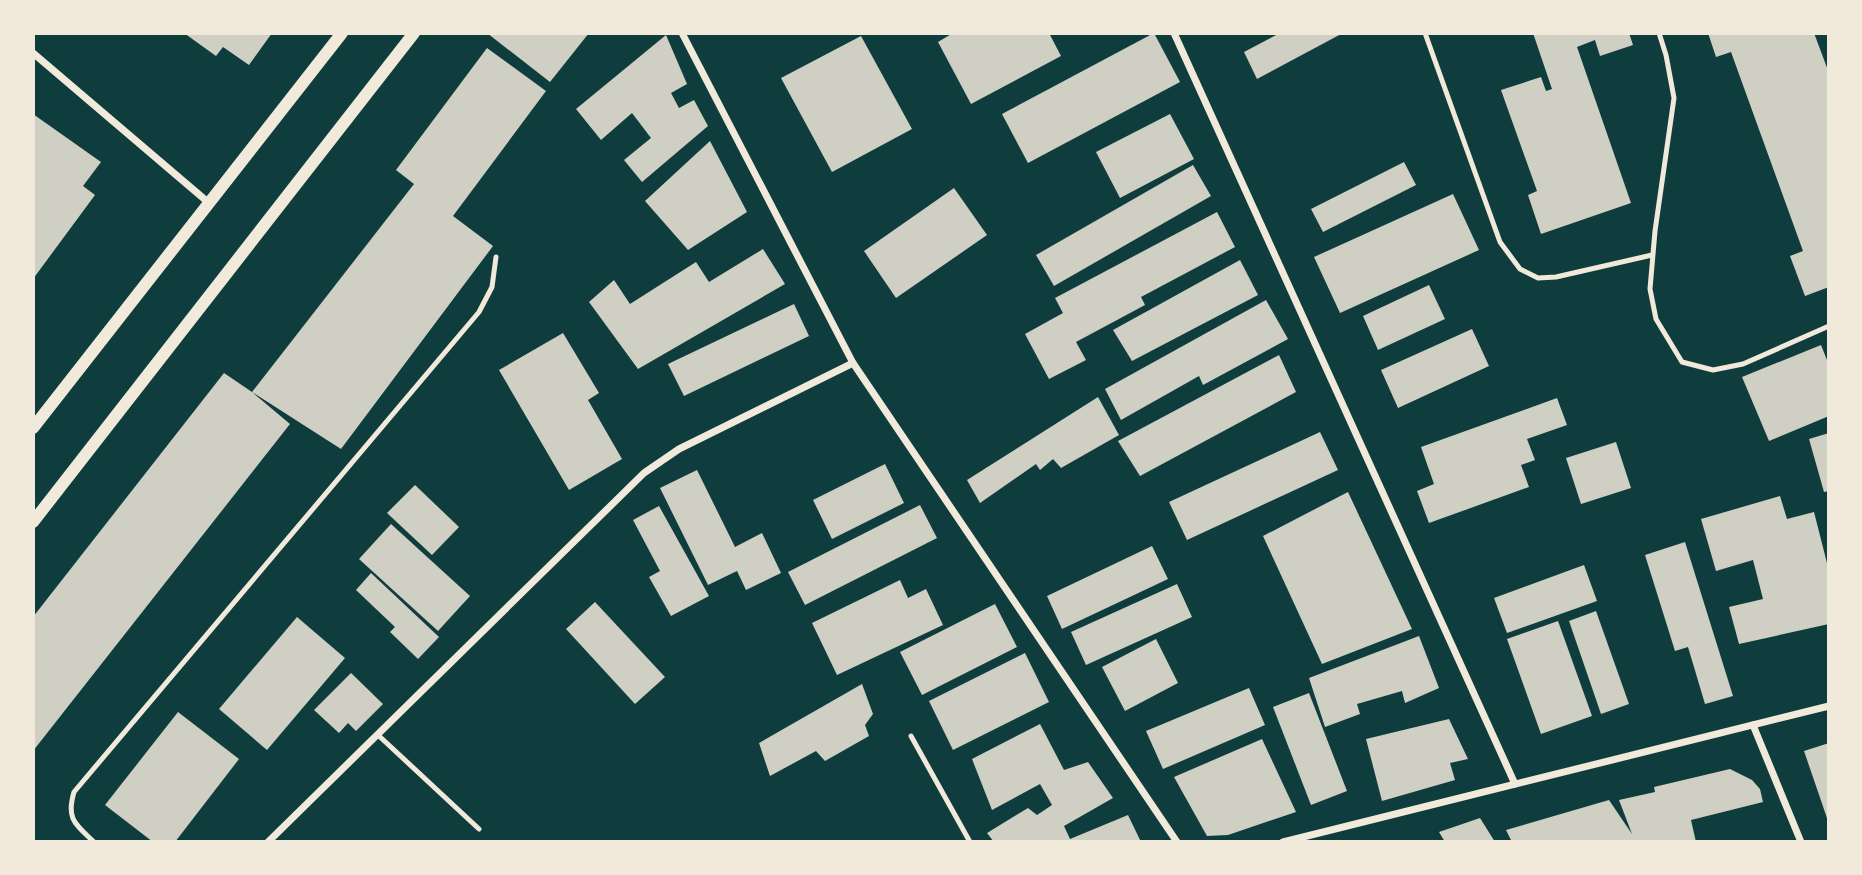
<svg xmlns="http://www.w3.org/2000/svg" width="1862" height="875" font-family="Lora,serif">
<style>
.building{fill:#cfcfc3}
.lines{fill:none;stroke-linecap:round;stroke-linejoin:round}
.service{stroke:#f1e9da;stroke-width:5}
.minor{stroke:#f1e9da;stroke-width:7}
.tertiary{stroke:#f1e9da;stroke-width:12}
</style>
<rect width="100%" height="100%" fill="#0f3d3e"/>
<g class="building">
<polygon points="184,33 272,33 249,65 223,47 216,56"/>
<polygon points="487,33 589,33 550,82"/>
<polygon points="953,33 1049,33 1061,56 971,104 938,42"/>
<polygon points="1154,33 1180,82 1028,163 1002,114"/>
<polygon points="1280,33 1343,33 1257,79 1244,52"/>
<polygon points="1533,33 1629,33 1633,45 1600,56 1595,40 1577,47 1631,203 1541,234 1528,195 1537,191 1501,90 1541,77 1546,91 1552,89"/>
<polygon points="1708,33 1814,33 1829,73 1829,287 1805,296 1790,256 1803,251 1731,52 1716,57"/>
<polygon points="666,35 687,84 671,93 679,108 694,100 708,126 642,182 624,160 651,138 632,113 601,140 576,109"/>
<polygon points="861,36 912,129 832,172 781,78"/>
<polygon points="487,48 546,91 453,216 493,246 341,449 252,392 290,424 33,751 33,617 224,373 252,392 414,184 396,170"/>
<polygon points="33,114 101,162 83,186 95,195 33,279"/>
<polygon points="1170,114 1194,159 1120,198 1096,152"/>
<polygon points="710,141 747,212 688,250 645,201"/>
<polygon points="1404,162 1416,185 1323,232 1311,209"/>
<polygon points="1193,165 1211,196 1054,286 1036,255"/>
<polygon points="954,188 987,235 896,298 864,251"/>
<polygon points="1453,194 1479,250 1340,313 1314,257"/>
<polygon points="1217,212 1235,247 1141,297 1145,305 1076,342 1086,360 1049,379 1025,334 1063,313 1055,298"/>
<polygon points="763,249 785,284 638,369 589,302 614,280 630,304 696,262 709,282"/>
<polygon points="1240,260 1258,295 1132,361 1113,330"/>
<polygon points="1429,285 1445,319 1378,350 1363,316"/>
<polygon points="1266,300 1288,339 1203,385 1199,376 1121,420 1105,389"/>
<polygon points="794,304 809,336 684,396 668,364"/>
<polygon points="1472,329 1489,366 1398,408 1381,370"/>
<polygon points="563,333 599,393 588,400 622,459 569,490 499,370"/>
<polygon points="1821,345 1829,365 1829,416 1769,441 1742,377"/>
<polygon points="1279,355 1296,392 1140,476 1118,441"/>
<polygon points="1098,397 1119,435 1061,468 1053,459 1040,470 1036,464 980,503 967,480"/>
<polygon points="1557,398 1567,425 1527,439 1535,460 1521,465 1529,487 1429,523 1417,491 1434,484 1421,447"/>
<polygon points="1320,432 1338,470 1187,540 1169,502"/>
<polygon points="1829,433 1829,491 1824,492 1809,439"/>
<polygon points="1616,442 1631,488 1581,504 1566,458"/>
<polygon points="885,464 904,503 832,539 813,500"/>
<polygon points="697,470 735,547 762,533 781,573 746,590 737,571 708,585 660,488"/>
<polygon points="415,485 459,527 432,555 387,513"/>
<polygon points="1348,492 1412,629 1322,664 1263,536"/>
<polygon points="1780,496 1787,519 1814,512 1829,571 1829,624 1739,644 1729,607 1763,599 1753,560 1716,571 1701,519"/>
<polygon points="920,505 937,538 805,605 788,572"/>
<polygon points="659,506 709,596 671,616 649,577 660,571 633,520"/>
<polygon points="391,524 470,596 438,631 359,559"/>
<polygon points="1685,542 1733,696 1705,704 1688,647 1675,651 1645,555"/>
<polygon points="1152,546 1168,579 1062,629 1047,596"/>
<polygon points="1584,565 1597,601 1507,633 1494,598"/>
<polygon points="371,573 439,637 418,659 390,632 395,627 356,590"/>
<polygon points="900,580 908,598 926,589 943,625 837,675 812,623"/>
<polygon points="1177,584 1192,617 1086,665 1071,632"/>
<polygon points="595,602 665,677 635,704 566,629"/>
<polygon points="995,604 1017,647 922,695 900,652"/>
<polygon points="1596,611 1629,704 1601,714 1569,621"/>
<polygon points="297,617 345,658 267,750 219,709"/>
<polygon points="1558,621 1592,716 1541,734 1507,639"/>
<polygon points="1419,636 1439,688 1405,703 1402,691 1357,704 1360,714 1325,727 1309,678"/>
<polygon points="1156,639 1178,683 1125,711 1102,667"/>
<polygon points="1025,653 1049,702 953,750 929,701"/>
<polygon points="351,673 383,704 356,731 348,723 339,733 314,710"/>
<polygon points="862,684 873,714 865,725 869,736 825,761 816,751 770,776 759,743"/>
<polygon points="1249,688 1265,725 1163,769 1146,731"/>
<polygon points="1309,693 1347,791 1311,805 1273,707"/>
<polygon points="178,712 239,759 175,842 153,842 105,805"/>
<polygon points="1449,719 1468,759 1450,763 1455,780 1382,801 1366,739"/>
<polygon points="1040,724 1064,770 1088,762 1113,798 1064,826 1070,839 1128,815 1141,842 994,842 987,833 1028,808 1037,815 1052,805 1040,784 992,810 972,759"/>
<polygon points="1262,739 1296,812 1228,835 1207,836 1174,777"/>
<polygon points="1829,743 1829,821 1828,821 1804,751"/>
<polygon points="1730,769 1752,780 1760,789 1763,802 1691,820 1696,842 1512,842 1506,830 1609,800 1632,834 1619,800 1655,792 1654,787"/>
<polygon points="1480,818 1495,842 1445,842 1439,832"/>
</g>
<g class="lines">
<g class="service">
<polyline points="1425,33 1500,242 1520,269 1538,278 1556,277 1652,255"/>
<polyline points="1659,33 1666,55 1674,98 1655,231 1650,289 1656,319 1682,362 1713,370 1743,364 1829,326"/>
<polyline points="378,735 479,829"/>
<polyline points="911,736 970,842"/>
<path d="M94 842C75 824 66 819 74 792L479 312 492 287 496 257"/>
</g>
<g class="minor">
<polyline points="682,33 853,363 1177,842"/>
<polyline points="1174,33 1515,784"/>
<polyline points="33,53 209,203"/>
<polyline points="1753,725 1801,842"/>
<polyline points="268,842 644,473 679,449 853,363"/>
<polyline points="1283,842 1829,706"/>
</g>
<g class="tertiary">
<polyline points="33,428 342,33"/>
<polyline points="33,522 414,33"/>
</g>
</g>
<rect width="1862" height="875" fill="none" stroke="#f1e9da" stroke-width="70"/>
</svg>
